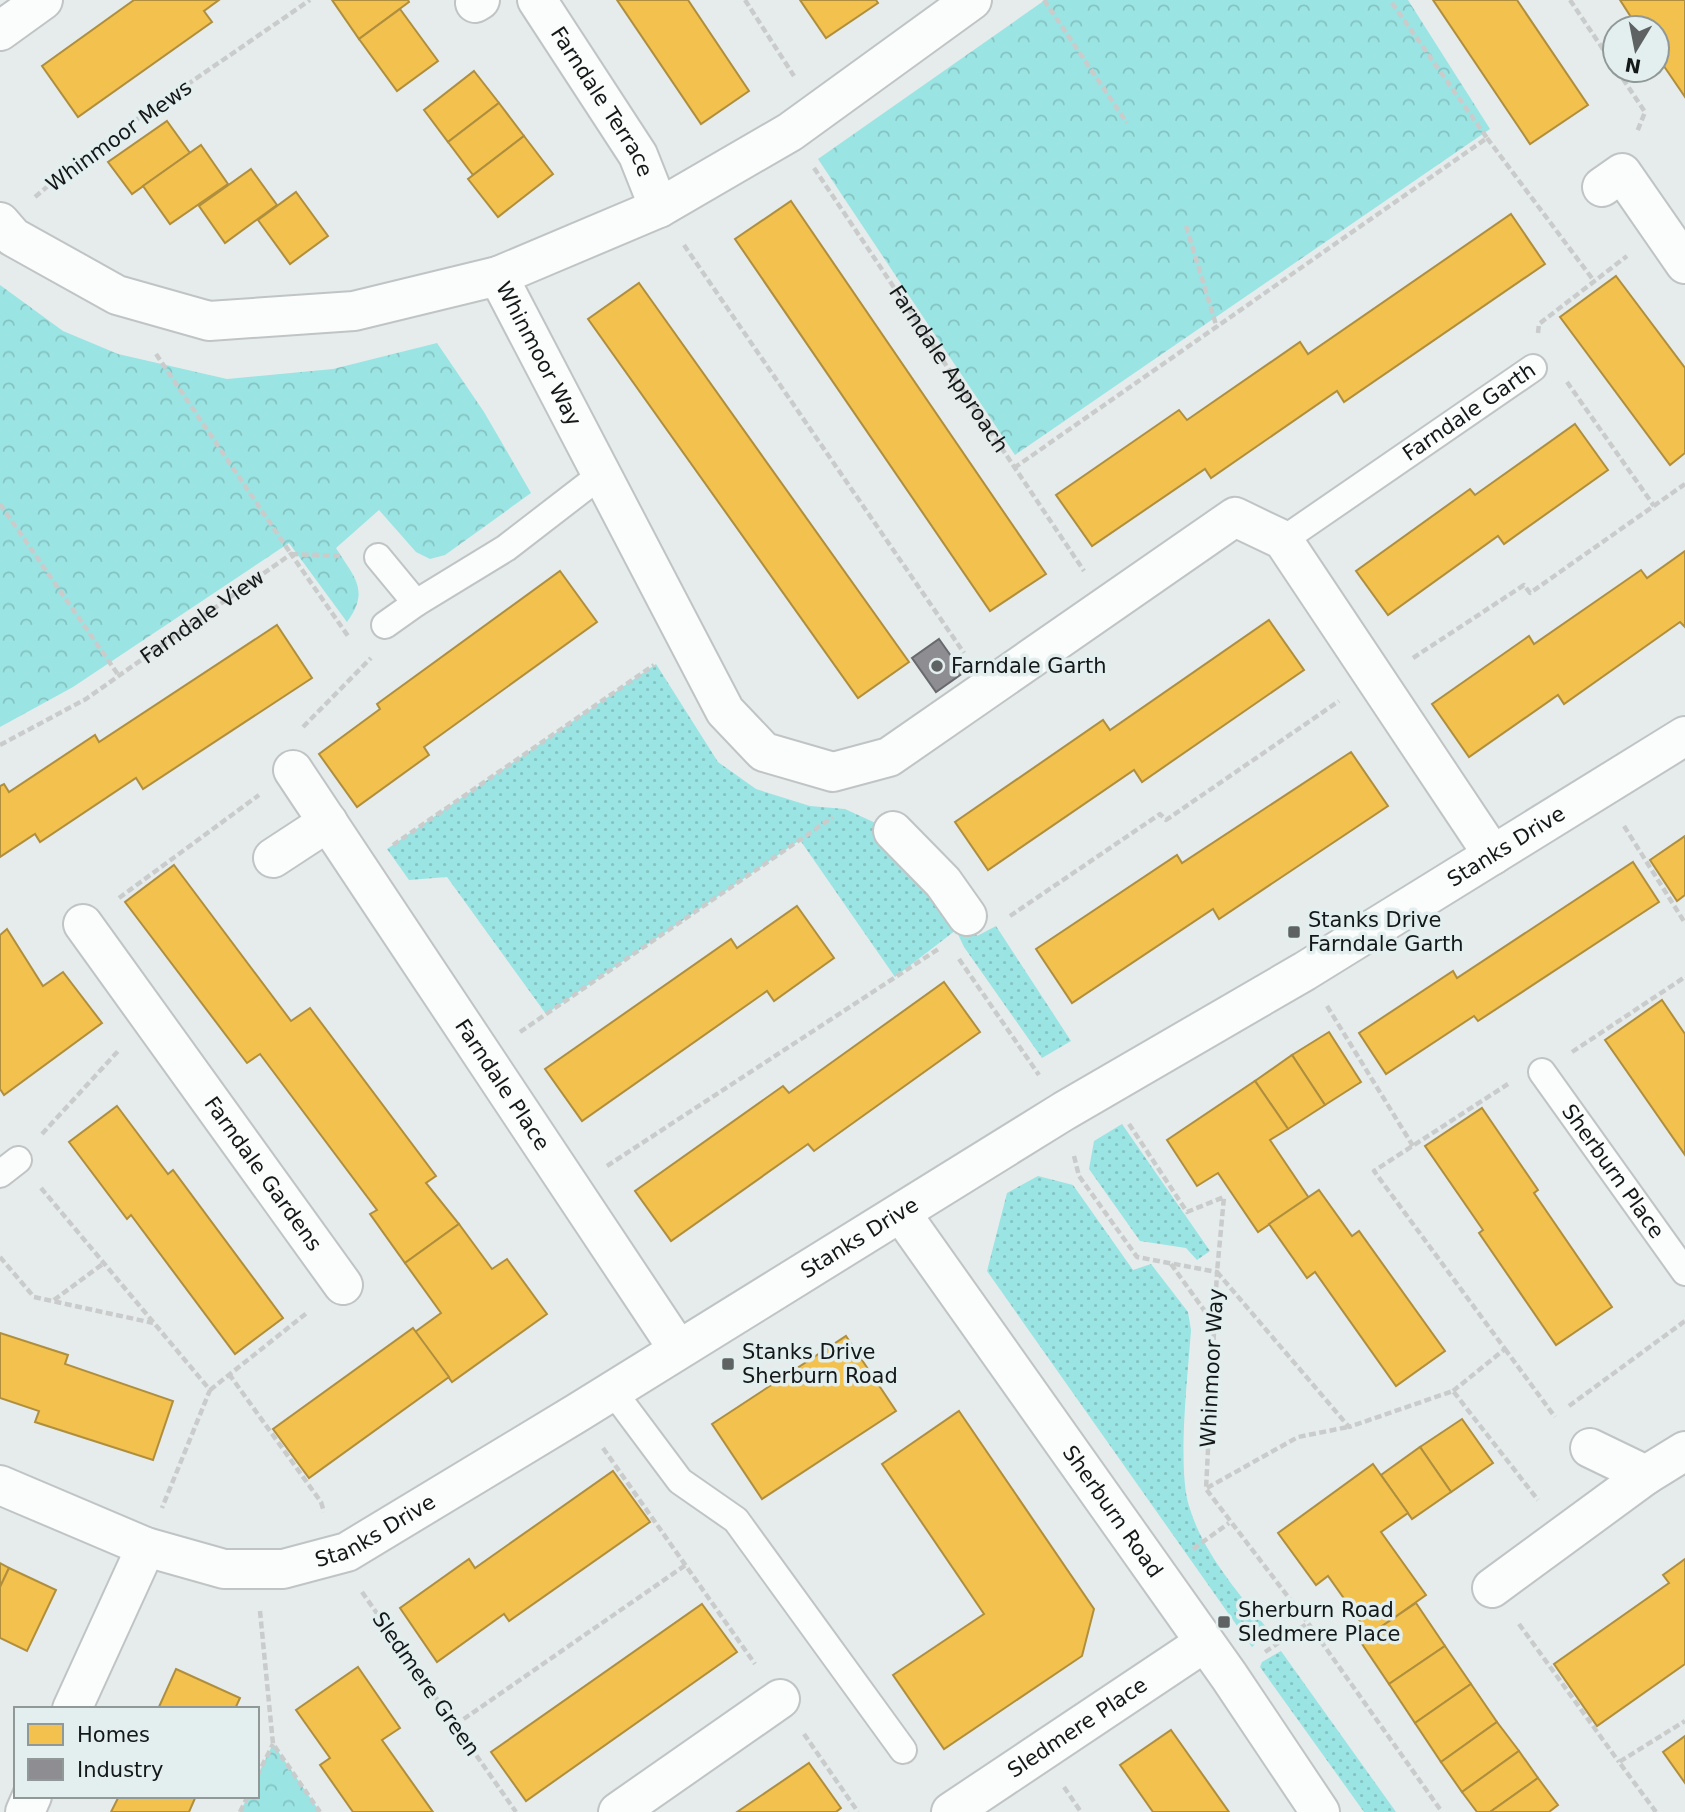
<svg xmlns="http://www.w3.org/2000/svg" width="1685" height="1812" font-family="'DejaVu Sans',sans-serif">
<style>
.grass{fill:url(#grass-dots)}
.park{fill:url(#park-crowns)}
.homes{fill:#f2c14e;stroke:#af8e3e;stroke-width:2}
.industry{fill:#8d8d92;stroke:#696a6d;stroke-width:2}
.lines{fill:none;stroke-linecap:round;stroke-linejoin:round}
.lane-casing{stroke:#c0c4c4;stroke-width:30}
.street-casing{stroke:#c0c4c4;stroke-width:42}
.path{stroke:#cacccc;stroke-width:4.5;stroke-dasharray:7 3.5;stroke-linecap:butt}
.lane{stroke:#fbfcfc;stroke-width:26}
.street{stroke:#fbfcfc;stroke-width:38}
.poi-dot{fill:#5e6262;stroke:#e3efee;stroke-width:2.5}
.labels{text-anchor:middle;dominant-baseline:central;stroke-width:7;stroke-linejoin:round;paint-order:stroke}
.street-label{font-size:21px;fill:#141818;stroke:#e3efee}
.poi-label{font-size:21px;fill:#141818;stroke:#e3efee;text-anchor:start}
</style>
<defs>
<pattern id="grass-dots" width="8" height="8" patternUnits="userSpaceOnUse" patternTransform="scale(1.75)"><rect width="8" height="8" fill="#9ae4e3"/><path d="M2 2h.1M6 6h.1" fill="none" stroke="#84c3c2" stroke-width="1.8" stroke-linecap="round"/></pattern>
<pattern id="park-crowns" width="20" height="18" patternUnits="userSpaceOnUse" patternTransform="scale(1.75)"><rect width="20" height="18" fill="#9ae4e3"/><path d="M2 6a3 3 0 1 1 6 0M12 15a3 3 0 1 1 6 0" fill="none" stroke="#84c3c2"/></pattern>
</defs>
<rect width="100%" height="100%" fill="#e6ecec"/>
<g class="grass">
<polygon points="656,664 718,762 756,789 810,806 845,809 893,831 967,916 977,936 996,926 1071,1041 1042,1058 964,947 956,930 895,977 800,840 546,1014 447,877 409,880 387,849"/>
<polygon points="1122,1124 1210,1251 1197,1260 1186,1248 1140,1241 1089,1169 1094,1141"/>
<path d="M1038 1176 1073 1185 1133 1270 1151 1264 1188 1312 1191 1330C1188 1374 1177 1467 1189 1506 1202 1551 1238 1593 1267 1628L1264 1636 1252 1647 987 1271 1007 1193Z"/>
<polygon points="1281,1651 1396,1812 1364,1812 1260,1667 1262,1662"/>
</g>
<g class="park">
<polygon points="1045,0 1408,0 1490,129 1015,455 818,159"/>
<path d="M0 285 63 331 118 354 227 379 333 369 437 343 484 412 531 493 445 555 430 559 416 552 379 510 336 548C353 576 371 590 347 622L289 543 73 687 0 727Z"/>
<polygon points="273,1744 320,1812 240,1812 248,1796 257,1796 257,1776"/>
</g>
<g class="homes">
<polygon points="134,0 219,0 204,11 212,22 78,117 42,66"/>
<polygon points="332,0 408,0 409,2 359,39"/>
<polygon points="617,0 688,0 749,91 701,124"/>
<polygon points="800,0 876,0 878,3 826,38"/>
<polygon points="1433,0 1517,0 1588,105 1530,144"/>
<polygon points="1620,0 1685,0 1685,97 1657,56 1657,28 1638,28"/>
<polygon points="400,9 438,61 397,91 359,39"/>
<polygon points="474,71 499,103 448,142 424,110"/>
<polygon points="499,103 524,136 473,175 448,142"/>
<polygon points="167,121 190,153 132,194 108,162"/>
<polygon points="524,136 553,174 498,217 468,179"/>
<polygon points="201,145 228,184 170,224 143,186"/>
<polygon points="251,169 277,205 225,243 199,206"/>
<polygon points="296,192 328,236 290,264 258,220"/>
<polygon points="791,201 1046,574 990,611 735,239"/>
<polygon points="1511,214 1545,264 1344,402 1337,391 1211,478 1205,469 1092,546 1056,495 1179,410 1187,420 1300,342 1308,354"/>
<polygon points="1616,276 1685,368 1685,453 1670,465 1560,317"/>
<polygon points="639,283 909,662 858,698 588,319"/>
<polygon points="1575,424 1608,470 1504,544 1498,536 1388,615 1356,571 1470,489 1475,495"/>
<polygon points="1685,551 1685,627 1680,622 1564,704 1558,695 1469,757 1432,704 1529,636 1534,644 1641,570 1647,578"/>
<polygon points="560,571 597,622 424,747 429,755 357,807 319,754 380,709 377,704"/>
<polygon points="1269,620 1304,670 1142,782 1134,770 988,870 955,822 1103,720 1110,730"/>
<polygon points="277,625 312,678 143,789 136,778 40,842 35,834 0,857 0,786 4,784 9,792 95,735 99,742"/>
<polygon points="1351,752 1388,806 1219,919 1213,909 1072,1003 1036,949 1177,855 1182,863"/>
<polygon points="1685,836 1685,895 1677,901 1650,860"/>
<polygon points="1633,862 1659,902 1478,1021 1474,1016 1386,1074 1359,1033 1453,971 1457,978"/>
<polygon points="174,865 291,1021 310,1008 436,1176 426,1183 459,1224 405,1263 370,1214 377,1210 260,1054 247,1063 125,902"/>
<polygon points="797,906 834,958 774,1001 767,991 582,1121 545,1069 731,939 737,948"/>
<polygon points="7,929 43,986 63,972 102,1023 4,1095 0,1089 0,935"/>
<polygon points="944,982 980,1032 814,1151 808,1144 671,1241 635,1191 783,1086 789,1093"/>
<polygon points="1662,1000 1685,1034 1685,1155 1605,1040"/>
<polygon points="1329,1032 1361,1082 1325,1105 1292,1055"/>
<polygon points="1292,1055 1325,1105 1288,1129 1255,1081"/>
<polygon points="1255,1081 1288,1129 1270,1140 1309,1198 1258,1232 1218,1173 1197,1186 1167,1140"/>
<polygon points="117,1106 168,1174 173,1170 283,1318 235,1354 131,1215 127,1219 69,1142"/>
<polygon points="1482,1108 1538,1190 1534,1193 1612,1307 1556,1345 1479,1233 1483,1230 1425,1146"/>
<polygon points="1319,1190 1352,1236 1359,1231 1445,1351 1396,1386 1315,1272 1307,1278 1269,1224"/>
<polygon points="459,1224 492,1269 507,1259 547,1314 452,1382 415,1332 441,1313 405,1263"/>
<polygon points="413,1328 449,1377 309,1478 273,1429"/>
<polygon points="0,1333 68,1355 65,1364 173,1401 153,1460 35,1422 39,1411 0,1398"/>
<polygon points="846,1336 896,1411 762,1499 712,1424"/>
<polygon points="959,1411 1094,1609 1082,1656 944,1749 893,1675 984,1614 882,1464"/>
<polygon points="1462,1419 1493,1463 1451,1492 1420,1447"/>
<polygon points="1420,1447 1451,1492 1412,1519 1381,1475"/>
<polygon points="1373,1464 1408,1513 1381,1532 1426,1595 1370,1635 1328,1576 1316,1585 1278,1533"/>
<polygon points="613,1471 650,1522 509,1621 504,1614 437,1662 400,1608 469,1559 475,1568"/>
<polygon points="1685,1559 1685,1664 1597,1726 1554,1664 1669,1583 1663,1575"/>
<polygon points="0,1563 9,1568 0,1587"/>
<polygon points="9,1568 56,1590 27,1651 0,1638 0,1587"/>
<polygon points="1416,1603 1445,1646 1389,1684 1360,1641"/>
<polygon points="702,1604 737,1652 526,1801 491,1752"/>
<polygon points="1445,1646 1471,1684 1415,1723 1389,1684"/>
<polygon points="358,1667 400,1728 382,1740 433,1812 353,1812 320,1765 330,1758 296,1710"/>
<polygon points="176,1669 240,1698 235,1709 158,1709"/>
<polygon points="1471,1684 1497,1722 1441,1762 1415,1723"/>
<polygon points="1497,1722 1519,1751 1462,1792 1441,1762"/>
<polygon points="1171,1730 1229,1812 1153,1812 1120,1765"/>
<polygon points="1685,1736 1685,1783 1663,1752"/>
<polygon points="1519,1751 1538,1778 1490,1812 1477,1812 1462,1792"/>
<polygon points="809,1763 841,1808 836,1812 737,1812"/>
<polygon points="1538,1778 1558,1805 1549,1812 1490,1812"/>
<polygon points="119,1796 196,1796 189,1812 111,1812"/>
</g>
<polygon class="industry" points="939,639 963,673 936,692 912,658"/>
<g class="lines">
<defs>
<g id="lane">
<path id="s3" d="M1283 540 1533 368"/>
<polyline points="378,557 416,603 506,548 602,474"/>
<polyline points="385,625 416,603"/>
<path id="s4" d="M1542 1072 1685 1272"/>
<polyline points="0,1174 18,1160"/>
<polyline points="612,1390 680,1481 736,1520 903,1750"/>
</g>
<g id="street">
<path id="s5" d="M537 0 638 155 659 208"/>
<polyline points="475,3 480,0"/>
<polyline points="0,31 43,0"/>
<polyline points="1602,187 1622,173 1685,264"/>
<path id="s6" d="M0 222 13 237 117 295 209 321 354 311 498 276 725 711 764 752 833 772 889 757 1235 517 1283 540 1493 855"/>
<polyline points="498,276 659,208 790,132 972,0"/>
<path id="s7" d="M293 770 678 1349"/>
<polyline points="893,831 943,882 967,916"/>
<polyline points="273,858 328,822"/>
<path id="s8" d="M83 924 343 1285"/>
<path id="s9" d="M901 1213 1229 1676 1320 1812"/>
<polyline points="1590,1448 1646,1475 1685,1451"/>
<path id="s10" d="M0 1485 146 1547 224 1569H283L347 1552 577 1413 1064 1111 1305 971 1685 736"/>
<polyline points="1492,1588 1646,1475"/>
<polyline points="72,1709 146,1547"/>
<polyline points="25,1812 32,1796"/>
<polyline points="618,1812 780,1699"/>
<path id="s11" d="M951 1812 1204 1643"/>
</g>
</defs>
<use href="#lane" class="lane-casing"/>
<use href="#street" class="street-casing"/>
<g class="path">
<polyline points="745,0 794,76"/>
<polyline points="1044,0 1127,123"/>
<polyline points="1570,0 1615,67"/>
<polyline points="1617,70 1645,112 1637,132"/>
<polyline points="1487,138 1594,281"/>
<path id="s1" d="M814 168 1084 571"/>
<polyline points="35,197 82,157 310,0"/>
<polyline points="1186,226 1217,328"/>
<polyline points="684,245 964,653"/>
<polyline points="1538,333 1539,324 1627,256"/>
<polyline points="156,354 291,554 342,556"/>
<polyline points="1567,382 1654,506"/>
<polyline points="1014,468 1487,138 1390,0"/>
<polyline points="0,504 119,676"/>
<polyline points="1413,658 1524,585 1530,593 1685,484"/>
<polyline points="303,727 371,658"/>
<path id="s2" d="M0 745 86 699 291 554 348 636"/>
<polyline points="1624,826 1685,923"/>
<polyline points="393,845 654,665"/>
<polyline points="119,898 259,795"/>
<polyline points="1010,916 1160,814 1166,820 1339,701"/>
<polyline points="959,959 1039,1075"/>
<polyline points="1327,1006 1413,1146"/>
<polyline points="520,1032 833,817"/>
<polyline points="1572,1052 1685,977"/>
<polyline points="1129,1124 1187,1212 1224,1197 1217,1272 1349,1427 1453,1391 1538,1500"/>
<polyline points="42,1134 119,1050"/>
<polyline points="1074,1156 1079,1176 1137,1257 1217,1272 1206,1489 1308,1623 1442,1812"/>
<polyline points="607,1166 940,948"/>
<polyline points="41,1188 210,1390 162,1508"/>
<polyline points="0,1257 34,1297 153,1323"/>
<polyline points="1171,1264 1214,1324"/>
<polyline points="54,1300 104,1263"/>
<polyline points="1505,1349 1555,1417"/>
<polyline points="229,1374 321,1502 324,1512"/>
<polyline points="210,1390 308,1312"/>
<polyline points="1453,1391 1505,1349 1374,1171 1508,1084"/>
<polyline points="1569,1406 1685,1321"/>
<polyline points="603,1448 755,1664"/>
<polyline points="1207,1488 1298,1437 1348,1427"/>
<polyline points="1193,1549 1229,1523"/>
<polyline points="362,1592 516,1812"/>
<polyline points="260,1611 273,1744 320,1812"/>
<polyline points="1519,1624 1619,1762"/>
<polyline points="1265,1652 1308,1623"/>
<polyline points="455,1725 687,1564"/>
<polyline points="804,1734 858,1812"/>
<polyline points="257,1776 273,1744"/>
<polyline points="1064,1787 1081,1812"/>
<polyline points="240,1812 248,1796"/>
<polyline points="1656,1812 1619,1762 1685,1721"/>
</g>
<use href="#lane" class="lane"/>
<use href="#street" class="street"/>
</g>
<g class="poi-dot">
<circle cx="937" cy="666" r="7"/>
<rect x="1287" y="925" width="14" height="14" rx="3.5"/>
<rect x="721" y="1357" width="14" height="14" rx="3.5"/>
<rect x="1217" y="1615" width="14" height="14" rx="3.5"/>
</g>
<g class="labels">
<g class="street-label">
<text stroke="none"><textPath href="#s5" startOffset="121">Farndale Terrace</textPath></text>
<text transform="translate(119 136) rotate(-36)">Whinmoor Mews</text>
<text stroke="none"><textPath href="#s6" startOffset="616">Whinmoor Way</textPath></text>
<text stroke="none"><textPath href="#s1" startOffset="242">Farndale Approach</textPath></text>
<text stroke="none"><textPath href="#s3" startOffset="226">Farndale Garth</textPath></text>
<text stroke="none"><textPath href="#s2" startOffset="240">Farndale View</textPath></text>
<text stroke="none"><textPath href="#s10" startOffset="1722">Stanks Drive</textPath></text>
<text stroke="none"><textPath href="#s7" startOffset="378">Farndale Place</textPath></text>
<text stroke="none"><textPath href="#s4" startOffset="122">Sherburn Place</textPath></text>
<text stroke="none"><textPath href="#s8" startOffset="308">Farndale Gardens</textPath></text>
<text stroke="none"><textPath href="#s10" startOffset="966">Stanks Drive</textPath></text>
<text transform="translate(1212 1368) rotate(-87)">Whinmoor Way</text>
<text stroke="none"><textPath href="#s9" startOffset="366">Sherburn Road</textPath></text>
<text stroke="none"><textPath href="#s10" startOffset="399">Stanks Drive</textPath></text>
<text transform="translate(426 1684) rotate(55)">Sledmere Green</text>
<text stroke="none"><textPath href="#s11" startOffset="152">Sledmere Place</textPath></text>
</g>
<g class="poi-label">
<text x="951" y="666">Farndale Garth</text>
<text x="1308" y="920">Stanks Drive<tspan x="1308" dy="24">Farndale Garth</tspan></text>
<text x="742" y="1352">Stanks Drive<tspan x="742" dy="24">Sherburn Road</tspan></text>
<text x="1238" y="1610">Sherburn Road<tspan x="1238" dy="24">Sledmere Place</tspan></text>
</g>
</g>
<rect x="14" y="1707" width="245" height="91" fill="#e3efee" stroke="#909998" stroke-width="2"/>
<rect x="28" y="1724" width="35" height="21" fill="#f2c14e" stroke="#909998" stroke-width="2"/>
<text x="77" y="1742" font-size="21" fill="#141818">Homes</text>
<rect x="28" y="1759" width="35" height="21" fill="#8d8d92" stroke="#909998" stroke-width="2"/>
<text x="77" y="1777" font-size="21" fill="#141818">Industry</text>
<g transform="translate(1636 49) rotate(190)"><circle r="33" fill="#e3efee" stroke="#909998" stroke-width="2"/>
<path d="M0-5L12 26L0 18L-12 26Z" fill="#5e6262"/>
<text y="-10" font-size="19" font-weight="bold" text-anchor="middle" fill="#141818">N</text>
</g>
</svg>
